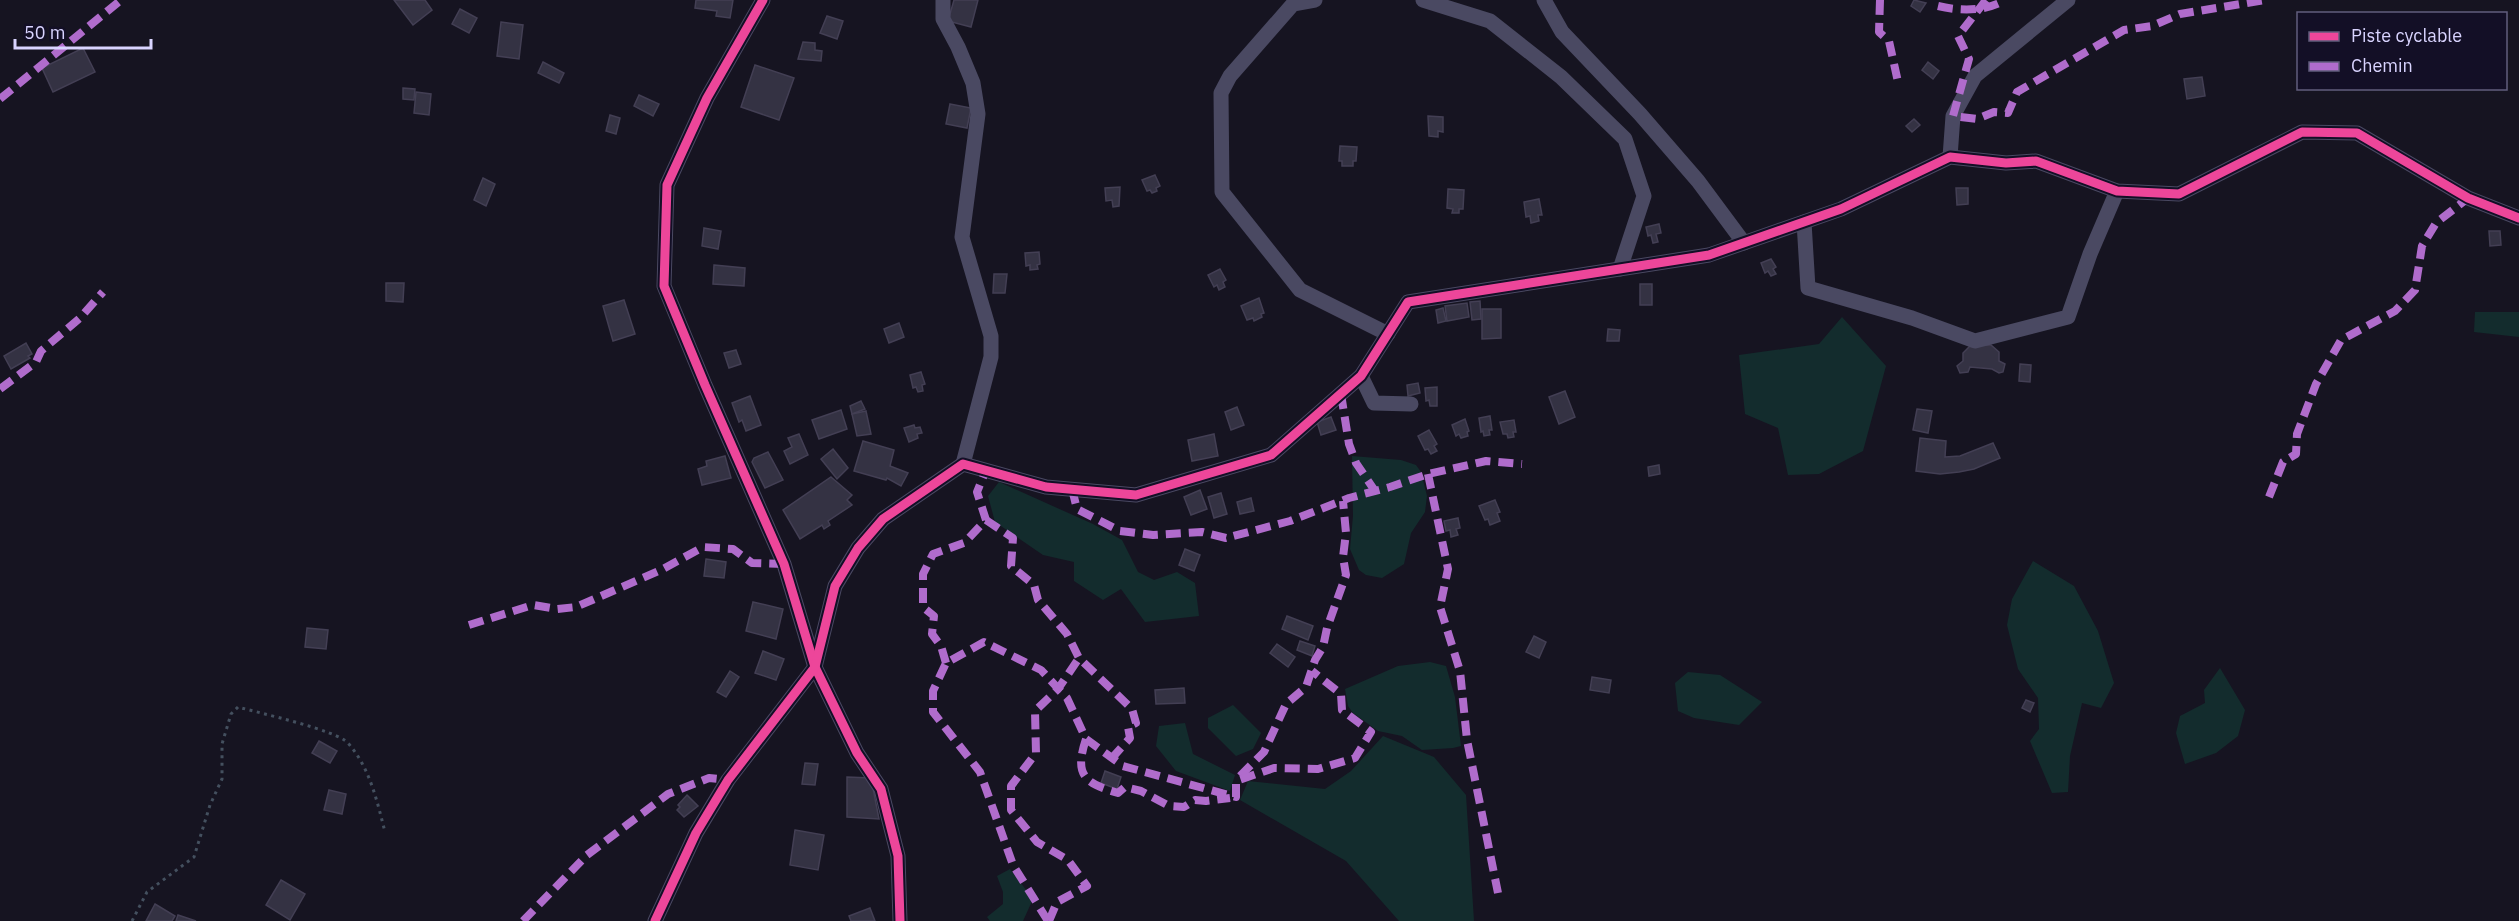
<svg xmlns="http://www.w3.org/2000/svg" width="2519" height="921" font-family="'IBM Plex Sans',sans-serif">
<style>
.green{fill:#132c2d}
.building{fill:#343243;stroke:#433f54;stroke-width:1.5}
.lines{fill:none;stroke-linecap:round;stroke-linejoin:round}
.path{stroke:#44505f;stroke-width:3;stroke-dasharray:3 4.5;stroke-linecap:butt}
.minor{stroke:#4a4962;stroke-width:15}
.quiet{stroke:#b06ccc;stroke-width:8;stroke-dasharray:15 8;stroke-linecap:butt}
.cycleway-casing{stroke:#130f26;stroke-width:13}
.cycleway{stroke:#ed469a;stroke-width:9}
</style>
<rect width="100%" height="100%" fill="#161421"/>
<g class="green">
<polygon points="2475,312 2519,312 2519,337 2474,332"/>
<polygon points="1842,317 1886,366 1863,451 1819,474 1788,475 1778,428 1745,414 1739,355 1819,344"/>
<polygon points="1352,456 1401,460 1416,465 1421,472 1427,496 1425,512 1411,533 1404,564 1382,578 1366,575 1359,570 1350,549 1353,516"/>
<polygon points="999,482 1093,524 1122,540 1138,572 1154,580 1177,572 1195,583 1199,616 1145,622 1121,589 1103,600 1074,581 1074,562 1043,555 995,522 988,496"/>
<polygon points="2033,561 2074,586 2098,631 2114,683 2101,708 2082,703 2070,756 2068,792 2052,793 2030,741 2039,729 2038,698 2018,669 2007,625 2012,599"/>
<polygon points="1430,662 1446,666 1455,697 1461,746 1453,748 1422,750 1402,736 1378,731 1353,713 1348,706 1345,689 1398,666"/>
<polygon points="2220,668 2245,710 2238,736 2216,753 2185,764 2176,733 2180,716 2205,703 2204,690"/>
<polygon points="1688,672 1720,675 1762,702 1739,725 1694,718 1678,711 1675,683"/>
<polygon points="1233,705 1261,733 1253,749 1236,756 1208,728 1208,718"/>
<polygon points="1185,723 1193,754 1235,775 1230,791 1176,771 1156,746 1159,726"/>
<polygon points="1383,736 1434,757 1466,795 1474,921 1399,921 1346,861 1240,800 1248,781 1325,789 1351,771"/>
<polygon points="1010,869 1033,899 1023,921 990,921 987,917 1003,904 1003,892 997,876"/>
</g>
<g class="building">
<polygon points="394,0 425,0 432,10 413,25"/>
<polygon points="696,0 733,0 730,18 716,16 717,11 695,8"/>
<polygon points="954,0 978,0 971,27 948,21"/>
<polygon points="1914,0 1926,3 1920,12 1911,6"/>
<polygon points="460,9 477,18 469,33 452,24"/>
<polygon points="827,16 843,21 837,39 820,33"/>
<polygon points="501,22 523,25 519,59 497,56"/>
<polygon points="803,42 815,43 815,50 822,51 821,61 798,59"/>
<polygon points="83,48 95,72 53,92 42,68"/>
<polygon points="543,62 564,73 559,83 538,73"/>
<polygon points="1928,62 1939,71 1933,79 1922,70"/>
<polygon points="755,65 794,78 779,120 741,107"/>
<polygon points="2202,77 2205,96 2187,99 2184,79"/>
<polygon points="403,88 415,89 414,100 403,99"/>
<polygon points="416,92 431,94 429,115 414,113"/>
<polygon points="639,95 659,104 653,116 634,106"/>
<polygon points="950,104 971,108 967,128 946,124"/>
<polygon points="610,115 620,118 616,134 606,131"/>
<polygon points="1428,116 1443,117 1443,132 1438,131 1438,137 1429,136"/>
<polygon points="1914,119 1920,125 1912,132 1906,126"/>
<polygon points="1340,146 1357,147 1356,161 1353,161 1353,166 1342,166 1342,161 1339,161"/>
<polygon points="1155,175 1160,186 1156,188 1157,191 1152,193 1150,190 1147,191 1142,180"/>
<polygon points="483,178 495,184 486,206 474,200"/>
<polygon points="1120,187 1119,206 1113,207 1112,200 1106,201 1105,188"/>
<polygon points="1956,188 1968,188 1968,204 1957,205"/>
<polygon points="1448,189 1464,190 1463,209 1459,209 1459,213 1452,213 1453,209 1447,208"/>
<polygon points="1539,199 1542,215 1538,215 1539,221 1531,223 1530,216 1526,217 1524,202"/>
<polygon points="1659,224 1661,233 1656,234 1658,242 1653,243 1651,235 1648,236 1646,227"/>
<polygon points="704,228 721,231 718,249 702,246"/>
<polygon points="2489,231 2500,231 2501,245 2490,246"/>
<polygon points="1039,252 1040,264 1037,265 1038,269 1030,270 1030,265 1026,266 1025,253"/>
<polygon points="1771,259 1776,267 1773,269 1776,274 1771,276 1768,271 1765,273 1761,263"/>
<polygon points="714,265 745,268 744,286 713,284"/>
<polygon points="1220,269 1226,280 1223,282 1225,287 1219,290 1217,285 1214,287 1208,275"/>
<polygon points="994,274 1007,274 1005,293 993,293"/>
<polygon points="386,283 404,283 403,302 386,301"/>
<rect x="1640" y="284" width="12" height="21"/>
<polygon points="1259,298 1264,313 1261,314 1262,317 1254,321 1253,318 1247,320 1241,306"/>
<polygon points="624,300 635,334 613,341 603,306"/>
<polygon points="1480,301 1481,319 1472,320 1470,302"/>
<polygon points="1467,303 1469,317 1447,321 1445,306"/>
<polygon points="1443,308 1446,321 1438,323 1436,310"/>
<polygon points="1482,309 1501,309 1501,338 1482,339"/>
<polygon points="899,323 904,337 889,343 884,329"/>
<polygon points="1608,329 1620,330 1619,341 1607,341"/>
<polygon points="26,343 32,354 28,356 30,358 11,369 4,356"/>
<polygon points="1971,345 1991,345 1999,352 1999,361 2005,364 2003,372 1999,373 1992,369 1970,367 1968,372 1960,373 1957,366 1963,361 1963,353"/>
<polygon points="736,350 741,364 729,368 724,353"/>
<polygon points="2020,364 2031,365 2030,382 2019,381"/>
<polygon points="921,372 925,384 922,385 923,391 918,392 916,387 913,388 910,375"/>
<polygon points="1418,383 1420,393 1408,396 1407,385"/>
<polygon points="1437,387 1437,406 1430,406 1429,400 1426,401 1425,388"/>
<polygon points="1565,391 1575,417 1559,424 1549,397"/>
<polygon points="750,396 761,425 746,431 742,420 739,422 732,403"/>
<polygon points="861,401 865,409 852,414 850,406"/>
<polygon points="1237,407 1244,425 1231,430 1225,412"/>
<polygon points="1917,409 1932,411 1928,433 1913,430"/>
<polygon points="841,410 847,429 819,439 812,420"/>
<polygon points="866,411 871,434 857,436 852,414"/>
<polygon points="1490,416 1492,430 1489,430 1490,435 1484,436 1483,431 1481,432 1479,418"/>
<polygon points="1331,417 1336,430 1321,435 1317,422"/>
<polygon points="1465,419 1469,431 1467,432 1468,436 1461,438 1459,434 1456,436 1452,425"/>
<polygon points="1514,420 1516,432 1513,432 1514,437 1508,438 1507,434 1503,434 1500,422"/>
<polygon points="914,425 915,428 920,427 922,433 917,434 918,438 909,442 904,428"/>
<polygon points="1429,430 1437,444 1434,446 1437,451 1431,454 1428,449 1425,450 1418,436"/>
<polygon points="799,434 808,455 790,464 784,451 792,447 788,438"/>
<polygon points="1214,434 1218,456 1192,461 1188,440"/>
<polygon points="1920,438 1946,441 1945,457 1960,456 1993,443 2000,458 1974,469 1959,472 1940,474 1916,471"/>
<polygon points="863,441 894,450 890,466 908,473 901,486 887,478 886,480 854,471"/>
<polygon points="833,449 848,468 837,479 821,459"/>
<polygon points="768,452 783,480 765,488 752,462 754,458"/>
<polygon points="725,456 731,478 702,485 698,469 707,466 706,461"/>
<polygon points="1659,465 1660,474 1649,476 1648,467"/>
<polygon points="831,477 852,495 847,500 852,505 828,521 830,525 824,529 822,525 800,539 783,510"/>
<polygon points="1200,490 1207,509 1191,515 1184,497"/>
<polygon points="1221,493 1227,514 1214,518 1208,497"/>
<polygon points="1251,498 1254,511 1240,514 1237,502"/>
<polygon points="1495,500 1500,512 1497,513 1500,521 1490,525 1488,519 1485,520 1479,506"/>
<polygon points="1458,518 1460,528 1456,529 1458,535 1451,537 1450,530 1446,531 1444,521"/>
<polygon points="1185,549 1200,555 1194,571 1179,565"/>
<polygon points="706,559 726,562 724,578 704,576"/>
<polygon points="753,602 783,609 776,639 746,631"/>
<polygon points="1287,616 1313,626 1308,640 1282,629"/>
<polygon points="307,628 328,630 326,649 305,647"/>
<polygon points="1534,636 1546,642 1539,658 1526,652"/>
<polygon points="1300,641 1315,646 1312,656 1297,650"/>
<polygon points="1277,644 1295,657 1288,667 1270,653"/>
<polygon points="763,651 784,659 776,680 755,673"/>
<polygon points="730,671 739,677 726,697 717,692"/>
<polygon points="1592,677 1611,680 1609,693 1590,690"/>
<polygon points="1184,688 1185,703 1156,704 1155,690"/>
<polygon points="2026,700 2034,703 2030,712 2022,708"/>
<polygon points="319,741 337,751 330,763 312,753"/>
<polygon points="805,763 818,764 815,785 802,784"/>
<polygon points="1105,771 1121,777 1117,789 1101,783"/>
<polygon points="847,777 871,778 879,819 847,817"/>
<polygon points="329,790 346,794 342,814 324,810"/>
<polygon points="687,795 698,806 684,817 677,810 680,807 678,805"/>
<polygon points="795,830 824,835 818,870 790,865"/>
<polygon points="281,880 305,894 290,920 266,905"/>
<polygon points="155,904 175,916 172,921 146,921"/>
<polygon points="870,908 875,921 851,921 849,916"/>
<polygon points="178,915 196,921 176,921"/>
</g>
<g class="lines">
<path class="path" d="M132 921 147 892 194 857 210 805 222 779V744L231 714 238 707C259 713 336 730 348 743 370 768 377 801 385 832"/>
<g class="minor">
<polyline points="763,0 707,98 667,185 664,286 705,385 784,564 815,667 857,753 881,789 898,856 900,921"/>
<polyline points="943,0 943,19 958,47 973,83 978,114 962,237 991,336 991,357 963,464"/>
<polyline points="1315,0 1293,4 1230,76 1221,93 1222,192 1300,290 1388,334"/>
<polyline points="1423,0 1490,21 1561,77 1625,139 1644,196 1620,269"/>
<polyline points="1544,0 1562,32 1640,114 1698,181 1744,243"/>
<polyline points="1950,157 1953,116 1975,76 2068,0"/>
<polyline points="1804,222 1808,288 1912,318 1975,341 2068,317 2090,254 2117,191"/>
<polyline points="1361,376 1374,403 1411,404"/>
<polyline points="655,921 696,833 728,780 815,667 835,586 858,548 883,519 963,464 1046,487 1136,495 1271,455 1361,376 1408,302 1709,255 1841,209 1950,157 2006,163 2036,161 2117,191 2179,194 2302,132 2357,133 2468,198 2519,218"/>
</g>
<g class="quiet">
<polyline points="1880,0 1879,32 1889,41 1898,82"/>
<polyline points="1986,0 1958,36 1969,59 1953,116 1977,119 1994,112 2008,113 2017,92 2124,30 2152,26 2180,14 2265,0"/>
<path d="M1938 6C1959 11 1985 12 2005 0"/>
<polyline points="0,99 121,0"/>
<polyline points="0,389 36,362 41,351 80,318 103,292"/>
<polyline points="1341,394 1349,444 1356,463 1375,491"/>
<polyline points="1428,474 1448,569 1440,607 1460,671 1467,740 1498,893"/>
<polyline points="1072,489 1077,509 1120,531 1153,535 1202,532 1226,538 1290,521 1349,498 1390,487 1428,474 1486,461 1522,464"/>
<polyline points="2269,497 2283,462 2296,454 2297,434 2316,384 2341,340 2395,311 2415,290 2422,246 2436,223 2468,198"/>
<polyline points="986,520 1013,538 1011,566 1034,585 1038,600 1067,634 1079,658 1132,709 1136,723 1128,727 1130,738 1112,758"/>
<polyline points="469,625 533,605 557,609 576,607 661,570 703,547 733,549 752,563 784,564"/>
<polyline points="946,663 941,646 932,634 934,616 923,607 923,574 933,554 964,543 986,520 977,492 986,470"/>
<path d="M1086 739C1074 775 1084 783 1118 793L1125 787 1141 791 1169 806 1184 807 1195 800 1206 801 1230 798"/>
<polyline points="1240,776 1264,752 1286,704 1306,687 1315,660 1323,647 1327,628 1346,575 1343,557 1346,533 1343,501"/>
<polyline points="523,921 587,855 668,794 709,778 728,780"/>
<polyline points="1048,921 1013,865 980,772 933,712 933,691 946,663 984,642 1041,670 1067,698 1086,739 1123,766 1236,797 1236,781 1274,768 1318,769 1355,758 1371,732 1342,710 1341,694 1312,671"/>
<polyline points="1049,921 1057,902 1087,886 1068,860 1037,842 1011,810 1011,786 1036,753 1035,711 1058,689 1079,658"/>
</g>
<defs>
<g id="cycleway">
<polyline points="763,0 707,98 667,185 664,286 705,385 784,564 815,667 857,753 881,789 898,856 900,921"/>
<polyline points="655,921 696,833 728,780 815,667 835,586 858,548 883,519 963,464 1046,487 1136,495 1271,455 1361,376 1408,302 1709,255 1841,209 1950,157 2006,163 2036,161 2117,191 2179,194 2302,132 2357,133 2468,198 2519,218"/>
</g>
</defs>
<use href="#cycleway" class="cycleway-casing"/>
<use href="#cycleway" class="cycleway"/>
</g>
<rect x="2297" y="12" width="210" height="78" fill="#130f26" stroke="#625e7d" stroke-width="1.5"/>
<rect x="2309" y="32" width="30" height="9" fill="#ed469a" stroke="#625e7d" stroke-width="1.5"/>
<text x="2351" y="42" font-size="18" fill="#d9d4ff">Piste cyclable</text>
<rect x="2309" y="62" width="30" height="9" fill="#b06ccc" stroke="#625e7d" stroke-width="1.5"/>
<text x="2351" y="72" font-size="18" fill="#d9d4ff">Chemin</text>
<path d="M15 39v9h136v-9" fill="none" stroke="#d9d4ff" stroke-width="3"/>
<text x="24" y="39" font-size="18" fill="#d9d4ff" stroke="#130f26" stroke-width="4.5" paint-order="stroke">50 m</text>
</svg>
